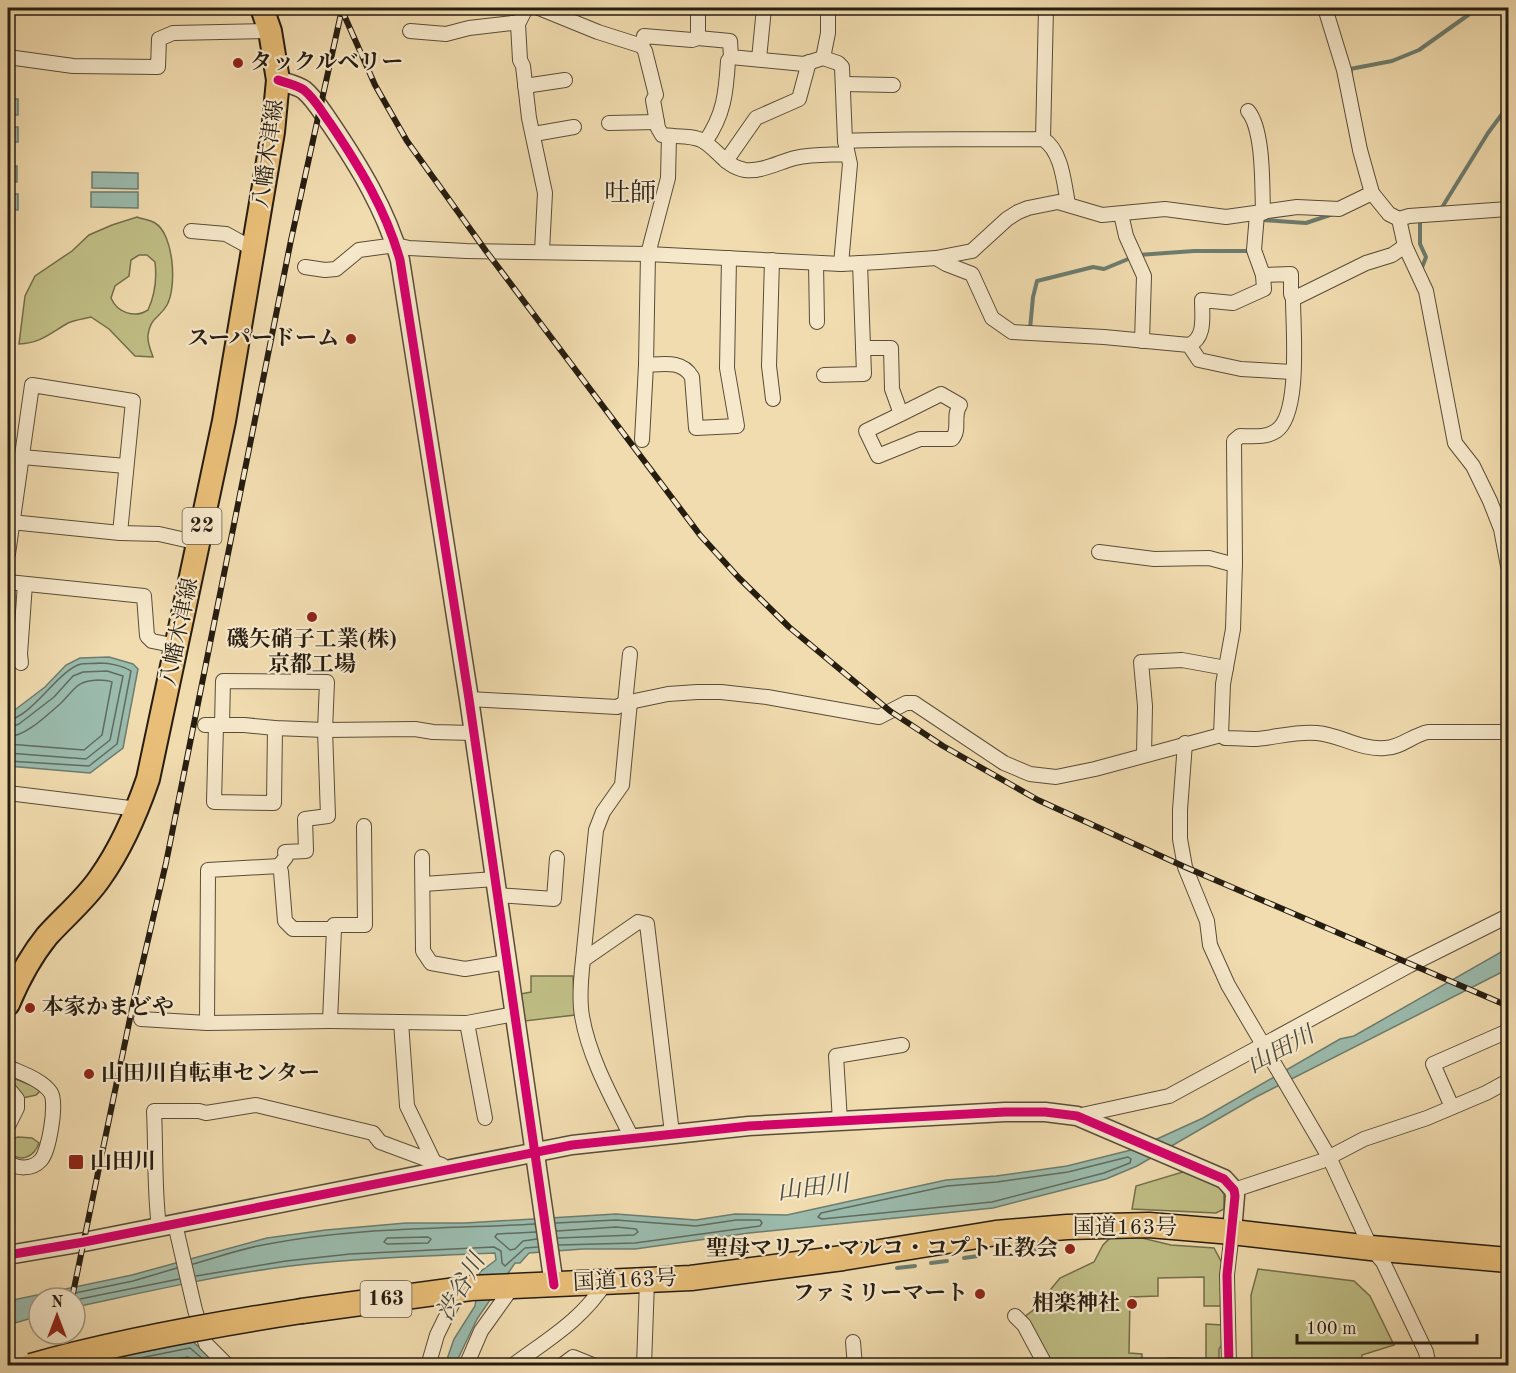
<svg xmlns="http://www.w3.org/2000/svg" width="1516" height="1373" font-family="'Old Standard TT','Noto Serif JP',serif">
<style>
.green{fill:#c0bf86;stroke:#736e4c;stroke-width:1.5;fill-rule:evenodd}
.water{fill:#9bbbad;stroke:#6c7c6f;stroke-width:1.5}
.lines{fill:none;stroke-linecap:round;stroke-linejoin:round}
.shore{stroke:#606c5f;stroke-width:1.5}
.stream{stroke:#6c7c6f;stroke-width:4}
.minor-casing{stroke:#594d38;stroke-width:16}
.tertiary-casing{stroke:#594d38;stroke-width:21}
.primary-casing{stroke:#261d11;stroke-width:26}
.trunk-casing{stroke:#261d11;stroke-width:27}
.minor{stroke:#f6e8cb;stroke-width:14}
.tertiary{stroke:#f6e8cb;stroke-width:18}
.primary{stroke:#e8be78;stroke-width:22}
.trunk{stroke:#e8be78;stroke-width:24}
.rail-casing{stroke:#261d11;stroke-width:6}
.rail{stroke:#f6e8cb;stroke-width:4;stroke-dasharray:11;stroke-linecap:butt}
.trunk-bridge-casing{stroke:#261d11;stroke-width:27;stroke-linecap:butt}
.trunk-bridge{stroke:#e8be78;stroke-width:24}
.cycleway-casing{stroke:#f6e8cb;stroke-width:13}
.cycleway{stroke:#d6006c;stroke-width:9}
.poi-dot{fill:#8f2418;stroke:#f6e8cb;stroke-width:2}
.labels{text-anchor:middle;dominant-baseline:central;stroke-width:4.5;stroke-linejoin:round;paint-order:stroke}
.shield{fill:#f6e8cb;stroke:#645a49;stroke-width:1.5}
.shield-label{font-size:21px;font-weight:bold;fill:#261d11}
.poi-label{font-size:22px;font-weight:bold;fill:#261d11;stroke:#f6e8cb;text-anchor:start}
.street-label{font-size:22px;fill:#261d11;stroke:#f6e8cb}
.water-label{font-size:24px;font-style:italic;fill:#494c40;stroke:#f6e8cb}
.quarter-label{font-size:26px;fill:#261d11;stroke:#f6e8cb}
</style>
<rect width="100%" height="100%" fill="#f1dcaf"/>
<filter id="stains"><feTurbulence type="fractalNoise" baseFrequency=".00333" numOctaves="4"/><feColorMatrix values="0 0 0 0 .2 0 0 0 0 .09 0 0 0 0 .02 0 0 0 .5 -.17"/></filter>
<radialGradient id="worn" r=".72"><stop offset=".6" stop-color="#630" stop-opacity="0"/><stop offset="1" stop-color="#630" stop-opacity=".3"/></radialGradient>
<g class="green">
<path d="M137 217C142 219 150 220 155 223 174 234 177 287 167 305 160 318 151 316 148 335 147 342 151 351 153 357L135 356 109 329 91 317C83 319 74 320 68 323 49 334 41 343 19 344L25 296 35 276 72 251 89 235 112 225ZM139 255H147L155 262C157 279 155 295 148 310 134 319 117 312 111 298L115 286 129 276 131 260Z"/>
<polygon points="531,976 573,976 575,1015 525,1021 520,994 531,992"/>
<polygon points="8,1076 31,1085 40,1091 36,1095 23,1098 17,1088 8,1081"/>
<path d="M18 1137 32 1138 39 1143C34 1157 20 1164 9 1151V1140Z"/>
<polygon points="1186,1171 1219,1186 1224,1194 1224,1209 1216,1213 1132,1209 1136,1186"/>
<polygon points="1110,1238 1142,1238 1171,1245 1214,1248 1223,1265 1223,1306 1204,1306 1204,1277 1158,1278 1158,1296 1130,1297 1129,1353 1142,1354 1142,1365 1050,1365 1023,1318 1045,1301 1051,1289 1060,1278 1094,1262 1103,1245"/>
<polygon points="1258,1269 1354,1281 1370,1296 1394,1345 1362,1355 1361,1365 1252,1365 1251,1295"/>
<polygon points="1206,1324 1222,1325 1222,1345 1219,1349 1219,1365 1168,1366 1168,1358 1206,1359"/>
</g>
<g class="water">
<rect x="8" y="99" width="10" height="16"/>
<rect x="8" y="127" width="10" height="15"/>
<rect x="8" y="166" width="9" height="16"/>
<polygon points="92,172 138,173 138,189 92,188"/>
<polygon points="91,192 138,192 138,208 91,207"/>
<polygon points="8,194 18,194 18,210 8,209"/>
<polygon points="109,657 133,664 138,669 123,748 90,773 8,766 8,715 45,687 66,665 80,658"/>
<path d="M1508 948V969L1256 1097 1137 1166 1106 1179 993 1208 749 1233 635 1249H583L529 1253 520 1263H515L477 1319 455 1365H445L454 1339 475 1306 480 1272 496 1260 495 1253C426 1256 358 1258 290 1266 218 1275 146 1292 75 1307V1298H39V1316L8 1325V1301L132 1275 267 1238 326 1230 406 1223H465L616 1214 696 1220 735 1214 787 1215 946 1180 996 1176 1067 1166 1135 1149 1203 1118 1340 1039 1354 1036Z"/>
<polygon points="193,1342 220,1365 115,1366 127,1355"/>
</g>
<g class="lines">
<g class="shore">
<path d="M8 720C32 717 58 670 81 664 87 663 94 664 100 663 110 663 123 666 131 671L117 744 89 766 8 761"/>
<polyline points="8,728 19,724 54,697 73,676 83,672 107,671 123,676 110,740 86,759 8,753"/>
<path d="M8 737C26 736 46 716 60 704 75 690 75 681 98 680 104 680 107 680 112 682L102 735 84 750 8 744"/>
<polygon points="1128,1157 1131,1159 1130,1163 1104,1173 992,1202 822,1219 818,1217 821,1213 947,1186 997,1182 1068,1172"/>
<polyline points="556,1223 616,1220 696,1226 736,1220 760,1220 762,1223 760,1226 635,1243 559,1245"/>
<polyline points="557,1231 616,1227 636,1229 638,1232 634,1235 558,1238"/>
<polyline points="536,1232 497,1234 495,1237 510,1250 515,1249 523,1241 537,1239"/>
<polygon points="428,1237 431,1239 428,1243 387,1244 384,1242 387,1238"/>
<path d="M193 1264C218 1257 243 1248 268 1244 356 1227 446 1229 535 1224"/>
<polyline points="196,1276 286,1261 350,1254 494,1247 501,1251 502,1263 505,1266 525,1248 538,1247"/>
<polyline points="51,1298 133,1281 177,1268"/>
<polyline points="75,1300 179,1279"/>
<polyline points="124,1366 130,1360 190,1348 211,1366"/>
<polyline points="143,1366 188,1357 199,1366"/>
</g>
<g class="stream">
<polyline points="1351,72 1350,69 1392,61 1419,50 1478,8"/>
<polyline points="1441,209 1488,133 1508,106"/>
<polyline points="1263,220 1306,223 1333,214"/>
<polyline points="1421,270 1426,257 1420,244 1420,220 1423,220"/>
<polyline points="1030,329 1033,297 1037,281 1093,267 1104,269 1138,255 1194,251 1250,251"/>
<polyline points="1506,568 1508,582"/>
<polyline points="1020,1250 1036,1249"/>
<polyline points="964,1258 978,1256"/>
<polyline points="931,1263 947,1261"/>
<polyline points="897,1268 915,1266"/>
</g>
<defs>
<g id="minor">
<polyline points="526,8 518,24 520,60 523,66 529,118 545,193 542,251"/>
<polyline points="539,8 598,32 642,46"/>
<polyline points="1325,8 1344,70 1360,150 1372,193 1389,214 1399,219 1409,216 1508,209"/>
<polyline points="8,9 8,8"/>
<polyline points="410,31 446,34 469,28 512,23 518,24"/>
<polyline points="698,38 698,8"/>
<polyline points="8,57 73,66 158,67 159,39 173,33 270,31"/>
<polyline points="823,58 828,33 828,8"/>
<polyline points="759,59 764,8"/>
<polyline points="844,84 893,85"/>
<polyline points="525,86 565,80"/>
<path d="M1248 111C1264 130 1262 187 1263 213"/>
<polyline points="609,123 657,122"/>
<polyline points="534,134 574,127"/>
<polyline points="1043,139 1046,8"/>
<path d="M845 141C911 138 977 140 1043 139 1062 151 1064 183 1068 204"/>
<path d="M705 142C724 115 726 93 728 61L731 57"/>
<polyline points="726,161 756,118 799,99 809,62"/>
<polyline points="1121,214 1126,236 1144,276 1142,341"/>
<polyline points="1399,219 1405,246 1426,291 1455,443 1473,466 1490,501 1501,529 1508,566"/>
<polyline points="191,231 226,234 255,250"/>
<polyline points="936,258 946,264 972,274 992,318 1012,332 1104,337 1189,345 1199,360 1241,369 1293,372"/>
<polyline points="772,260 769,366 773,399"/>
<polyline points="816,263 817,322"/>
<path d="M841 264 850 164 845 141 842 67 838 63 823 58 804 64 731 57 730 41 698 38 692 40 644 36 642 46 645 51 656 95 653 100 658 128 662 135C674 137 693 135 703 141 718 150 726 167 745 170 762 172 779 162 795 158 812 154 830 155 847 154"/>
<polyline points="305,267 325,270 336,269 359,250 396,245 409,248 466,251 648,254 841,264 880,262 936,258 972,251 1007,219 1018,212 1028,208 1058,202 1102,215 1165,209 1226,217 1297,207 1339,209 1372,193"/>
<polyline points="1263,275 1291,274 1291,294 1293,299"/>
<path d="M1189 345C1206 338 1202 316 1202 300L1233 303 1264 289 1263 275 1254 250 1257 214"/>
<path d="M863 348H891L892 389 901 414 941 394 960 405C952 416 961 429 952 439H920L878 456 866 431 901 414"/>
<path d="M646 365C664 364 682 360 692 377L696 428 737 426 727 368 729 258"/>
<polyline points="824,375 864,374 860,263"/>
<polyline points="642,440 646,365 648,254 668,178 669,136"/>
<polyline points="22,457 126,466"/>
<polyline points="11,522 120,533 159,534 199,543"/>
<polyline points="1099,552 1154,559 1209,558 1235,565"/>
<polyline points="8,554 32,385 133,401 120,533"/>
<polyline points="8,582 144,596 147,636 152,641 177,646"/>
<polyline points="21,663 20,654 25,584"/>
<path d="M469 699 617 707 625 703 668 694 697 692H721L767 697 879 717 906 703H914L1004 763 1030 774 1056 777 1095 769 1221 735 1225 738C1235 738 1247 739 1257 739 1278 737 1297 731 1317 733 1341 735 1360 750 1385 748 1400 748 1413 735 1428 732H1508"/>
<polyline points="625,703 630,654"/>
<polyline points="205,725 244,725 275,728 325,730 415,729 433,732 473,733"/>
<polyline points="216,725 214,802 274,803 275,728"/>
<polyline points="222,725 223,681 327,682 325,730 328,816 305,819 306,851 285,852 286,857 279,866"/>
<path d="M1221 735 1223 684 1233 629 1235 562 1234 441 1240 436C1252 436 1266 438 1276 431 1301 415 1293 328 1293 299L1366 263 1392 255 1405 246"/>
<polyline points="1185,743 1180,810 1180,839 1185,867 1207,921 1210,945 1228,985 1329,1157 1371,1248 1383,1262 1426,1352 1429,1366"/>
<polyline points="1144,755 1145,706 1141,662 1182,660 1226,668"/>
<polyline points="8,793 138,809"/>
<polyline points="422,857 423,951 431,963 465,969 507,962"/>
<polyline points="424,884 495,879"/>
<polyline points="497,895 554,899 557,858"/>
<polyline points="334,929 334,925 365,925 364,826"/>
<polyline points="583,960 596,830 603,812 622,785 630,702"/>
<polyline points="141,1019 207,1023 330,1021 334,929 293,929 285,921 281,872 279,866 208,870 207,1023"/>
<polyline points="330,1021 467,1023 514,1014"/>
<polyline points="401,1022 407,1106 434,1162"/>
<polyline points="467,1023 485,1118"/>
<path d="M8 1067C21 1073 43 1080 51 1093 57 1104 49 1151 41 1160 32 1170 17 1169 8 1162"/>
<polyline points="8,1088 17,1099 17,1108 8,1126"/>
<polyline points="1452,1107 1433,1064 1508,1031"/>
<polyline points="1077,1116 1169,1096 1410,965 1508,916"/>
<polyline points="840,1121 836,1056 902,1045"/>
<path d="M632 1138C613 1100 589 1058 582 1016 579 999 581 977 583 960L638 922 647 924 672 1133"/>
<polyline points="1234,1190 1322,1161 1364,1139 1427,1118 1486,1093 1508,1081"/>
<polyline points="175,1224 195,1310 206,1344 228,1366"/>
<path d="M159 1227C154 1188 156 1150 154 1111H199L206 1113 256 1105 373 1133 380 1142 442 1165 444 1170"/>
<polyline points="1015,1316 1024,1325 1046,1366"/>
<polyline points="853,1342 855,1366"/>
<polyline points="428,1366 437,1335 459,1290"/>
<polyline points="466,1366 481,1331 514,1285"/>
<path d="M512 1366C548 1339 581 1321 606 1282"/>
<polyline points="561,1366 573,1357 595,1366"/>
<polyline points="644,1366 647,1281"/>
<polyline points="1229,1366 1227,1275 1232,1232"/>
</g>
<g id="tertiary">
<path d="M278 80C286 83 297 85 304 90 315 99 322 112 330 123 359 166 386 210 400 260L469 699 554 1285"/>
<polyline points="8,1255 84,1242 572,1145 749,1126 1005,1112 1045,1112 1077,1116 1224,1179 1234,1190 1235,1196 1232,1232"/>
</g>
<path id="primary" d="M8 1004C18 980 30 957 47 936 64 917 85 900 100 878 122 847 136 814 148 779L224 421 273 132 278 80 270 31 262 8"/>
<polyline id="trunk" points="302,1311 471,1288 691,1278 843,1258 996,1233 1067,1227 1149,1225 1232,1232 1371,1248 1508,1260"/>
</defs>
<use href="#minor" class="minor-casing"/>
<use href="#tertiary" class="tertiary-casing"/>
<use href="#primary" class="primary-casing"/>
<use href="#trunk" class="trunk-casing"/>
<use href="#minor" class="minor"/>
<use href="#tertiary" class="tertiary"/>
<use href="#primary" class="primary"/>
<use href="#trunk" class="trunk"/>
<defs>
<g id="rail">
<polyline points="341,8 375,85 407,141 486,251 700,535 739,578 789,627 890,711 943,746 1038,800 1185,867 1508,1006"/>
<polyline points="72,1298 133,1004 166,863 291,240 342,9"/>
<polyline points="58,1366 65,1334"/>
</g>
</defs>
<use href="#rail" class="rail-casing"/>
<use href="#rail" class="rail"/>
<defs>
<path id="trunk-bridge" d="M31 1366C120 1341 210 1325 302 1311"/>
</defs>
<use href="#trunk-bridge" class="trunk-bridge-casing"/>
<use href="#trunk-bridge" class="trunk-bridge"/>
<defs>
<g id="cycleway">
<path d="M278 80C286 83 297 85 304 90 315 99 322 112 330 123 359 166 386 210 400 260L469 699 554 1285"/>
<polyline points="8,1255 84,1242 572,1145 749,1126 1005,1112 1045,1112 1077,1116 1224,1179 1234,1190 1235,1196 1227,1275 1229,1366"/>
</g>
</defs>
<use href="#cycleway" class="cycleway-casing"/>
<use href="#cycleway" class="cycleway"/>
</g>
<g class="poi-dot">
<circle cx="238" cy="63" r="6"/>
<circle cx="351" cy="339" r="6"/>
<circle cx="312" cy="617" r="6"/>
<circle cx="30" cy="1008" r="6"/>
<circle cx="89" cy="1074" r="6"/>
<rect x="68" y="1154" width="16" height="16" rx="3"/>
<circle cx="1070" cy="1249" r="6"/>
<circle cx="980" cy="1294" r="6"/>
<circle cx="1132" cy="1304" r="6"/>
</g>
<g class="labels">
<g class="shield">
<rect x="182.5" y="508" width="39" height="36" rx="4.5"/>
<rect x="360.5" y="1281" width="51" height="36" rx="4.5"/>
</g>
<g class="shield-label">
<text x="202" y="526">22</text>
<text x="386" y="1299">163</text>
</g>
<g class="poi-label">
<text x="250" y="63">タックルベリー</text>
<text x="339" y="339" text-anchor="end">スーパードーム</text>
<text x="312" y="640" text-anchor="middle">磯矢硝子工業(株)<tspan x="312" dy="25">京都工場</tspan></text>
<text x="42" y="1008">本家かまどや</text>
<text x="101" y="1074">山田川自転車センター</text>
<text x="90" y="1162">山田川</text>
<text x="1058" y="1249" text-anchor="end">聖母マリア・マルコ・コプト正教会</text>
<text x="968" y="1294" text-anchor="end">ファミリーマート</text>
<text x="1120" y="1304" text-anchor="end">相楽神社</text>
</g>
<g class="street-label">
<text transform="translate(269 154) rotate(-82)">八幡木津線</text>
<text transform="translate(180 632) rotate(-78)">八幡木津線</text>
<text x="1125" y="1228">国道163号</text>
<text transform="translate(625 1281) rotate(-3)">国道163号</text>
</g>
<g class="water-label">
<text transform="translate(1281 1051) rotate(-28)">山田川</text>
<text transform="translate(813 1189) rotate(-7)">山田川</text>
<text transform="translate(462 1288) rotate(-60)">渋谷川</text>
</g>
<g class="quarter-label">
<text x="630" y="194">吐師</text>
</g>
</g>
<rect width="1516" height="1373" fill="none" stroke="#f1dcaf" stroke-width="30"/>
<rect x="9" y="9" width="1498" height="1355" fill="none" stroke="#261d11" stroke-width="3"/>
<rect x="15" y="15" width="1486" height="1343" fill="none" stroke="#261d11" stroke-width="1.5"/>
<g transform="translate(57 1316)"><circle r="28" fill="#f6e8cb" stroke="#a39781" stroke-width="1.5"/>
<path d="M0-4.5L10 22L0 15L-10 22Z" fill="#8f2418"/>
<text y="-9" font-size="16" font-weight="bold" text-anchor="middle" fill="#261d11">N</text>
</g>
<path d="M1297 1334v9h180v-9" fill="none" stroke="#261d11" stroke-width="3"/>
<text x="1306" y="1334" font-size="18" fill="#261d11" stroke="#f6e8cb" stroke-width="4.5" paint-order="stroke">100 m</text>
<rect width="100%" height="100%" filter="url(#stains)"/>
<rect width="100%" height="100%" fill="url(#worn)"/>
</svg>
